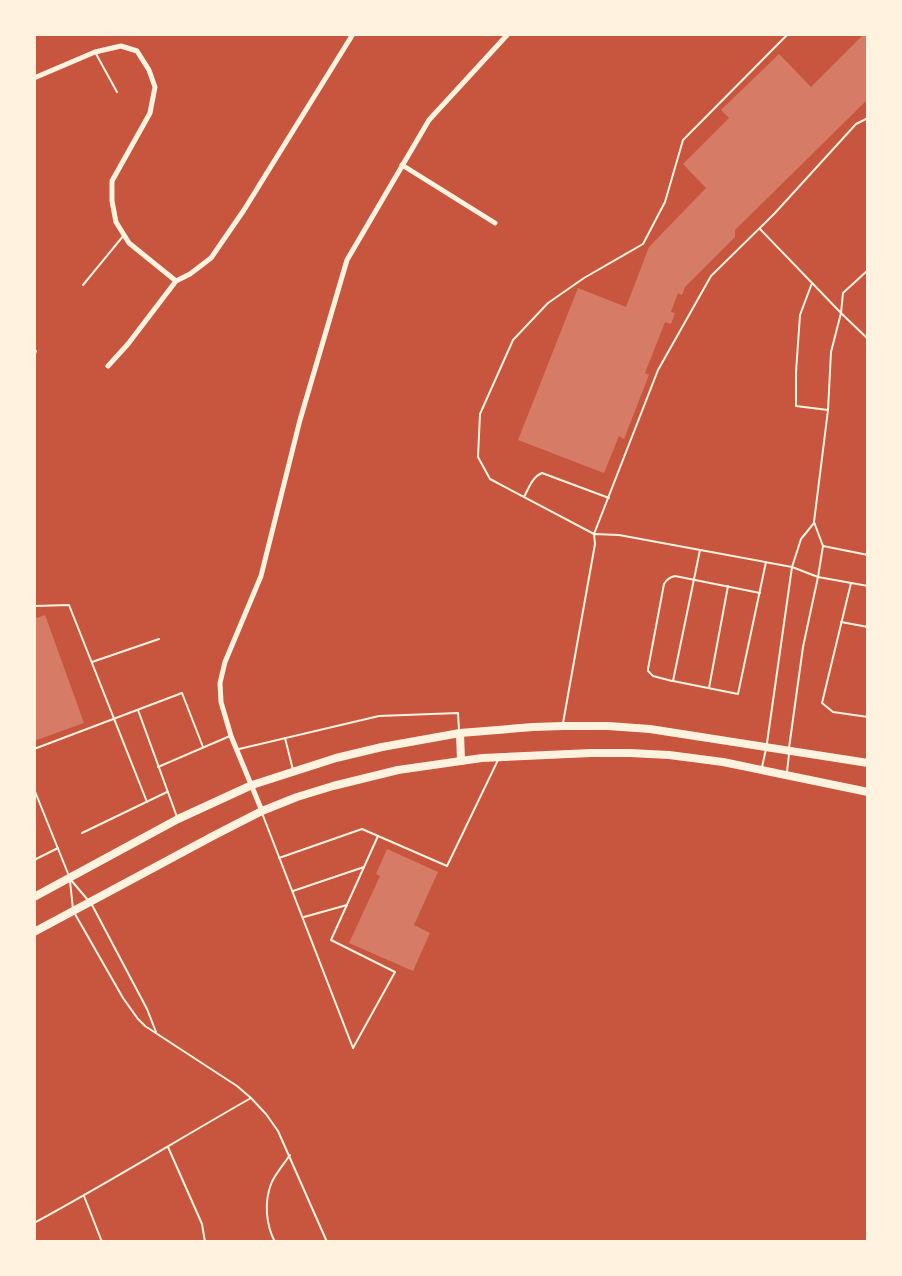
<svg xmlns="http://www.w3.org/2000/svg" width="902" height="1276" font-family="'Exo 2',sans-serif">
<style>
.building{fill:#d67c66}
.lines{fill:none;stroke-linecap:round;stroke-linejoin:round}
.service{stroke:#fff3e0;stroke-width:2}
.minor{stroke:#fff3e0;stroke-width:5}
.primary{stroke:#fff3e0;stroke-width:8}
</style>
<rect width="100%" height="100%" fill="#c8553d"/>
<g class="building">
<polygon points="864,34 868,34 868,99 735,230 735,237 685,287 682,295 678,293 671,312 675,313 671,324 665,322 645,373 649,375 624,439 619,436 604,473 518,440 578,288 626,307 649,247 706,188 683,164 729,118 721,110 779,54 811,87"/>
<polygon points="45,615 84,723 34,741 34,619"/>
<polygon points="387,849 438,872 414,925 430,933 413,971 349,943 380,876 376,874"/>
</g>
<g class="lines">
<g class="service">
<polyline points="788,34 683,140 665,202 643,244 584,278 548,303 513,340 480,414 478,457 490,479 594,534 658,370 711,276 775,213 856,124 868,118"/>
<polyline points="95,52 117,92"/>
<polyline points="760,229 841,313 868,339"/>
<polyline points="812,283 800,315 796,372 796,406 828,410"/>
<polyline points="83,285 124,235"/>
<polyline points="34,351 36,351 34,356"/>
<path d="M524 497C529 488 532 477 542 473L609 498"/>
<polyline points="823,546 868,555"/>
<polyline points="700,550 673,681 738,694 766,562"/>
<polyline points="851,583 822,703 833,712 868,717"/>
<polyline points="34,606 69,605 147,802"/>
<polyline points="841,622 868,627"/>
<polyline points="92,662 159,639"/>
<path d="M672 681 653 676 648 671V669L664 584C667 579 670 577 675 576L760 593"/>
<polyline points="709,688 728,586"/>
<polyline points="138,710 177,817"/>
<polyline points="563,723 595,544 594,534 619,535 792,567 818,577 868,586"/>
<polyline points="285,738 293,770"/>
<polyline points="767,743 792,567 801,539 814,523"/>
<polyline points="789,748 803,647 818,577 823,546 814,522 828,410 831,352 841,313 843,293 868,270"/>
<polyline points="34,749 182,693 203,747"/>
<polyline points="239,749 379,716 458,713 459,730"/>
<polyline points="158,767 230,736"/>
<polyline points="762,767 766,749"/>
<polyline points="787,772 789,754"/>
<polyline points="34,789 69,876"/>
<polyline points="262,813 353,1048"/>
<polyline points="82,833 167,792"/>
<polyline points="279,858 362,829 447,866 498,760"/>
<polyline points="34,860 58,848"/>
<polyline points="71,880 87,899"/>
<polyline points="70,881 73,909"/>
<polyline points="293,891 364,867"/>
<polyline points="91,903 147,1009 156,1032"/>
<polyline points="75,914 123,998 138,1019 145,1026 237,1086 251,1098 266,1114 278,1131 327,1242"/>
<polyline points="304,917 347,905"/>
<polyline points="353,1048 395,972 331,940 378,836"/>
<polyline points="168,1147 202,1224 205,1242"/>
<polyline points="84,1196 102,1242"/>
<path d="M34 1223C108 1183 179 1139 251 1098"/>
<path d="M275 1242C266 1225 264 1203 271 1184 275 1174 284 1164 290 1155"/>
</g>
<g class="minor">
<polyline points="34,78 95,52 121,46 137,51 149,70 155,87 150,113 112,181 112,201 116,222 129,243 176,281"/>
<polyline points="402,165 495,223"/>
<polyline points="108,366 128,344 176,281 190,274 211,258 244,210 353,34"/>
<polyline points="262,811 231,736 221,702 220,683 225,662 261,576 300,420 347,260 429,120 508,34"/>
</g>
<g class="primary">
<polyline points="460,733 461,761"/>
<polyline points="34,897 178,819 252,785 336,758 382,747 460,733 533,727 563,726 608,726 650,729 868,763"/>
<polyline points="34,932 213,836 262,811 297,797 333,786 398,770 482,758 591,753 630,753 669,755 723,762 868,792"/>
</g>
</g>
<rect width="902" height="1276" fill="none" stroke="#fff3e0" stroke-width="72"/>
</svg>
